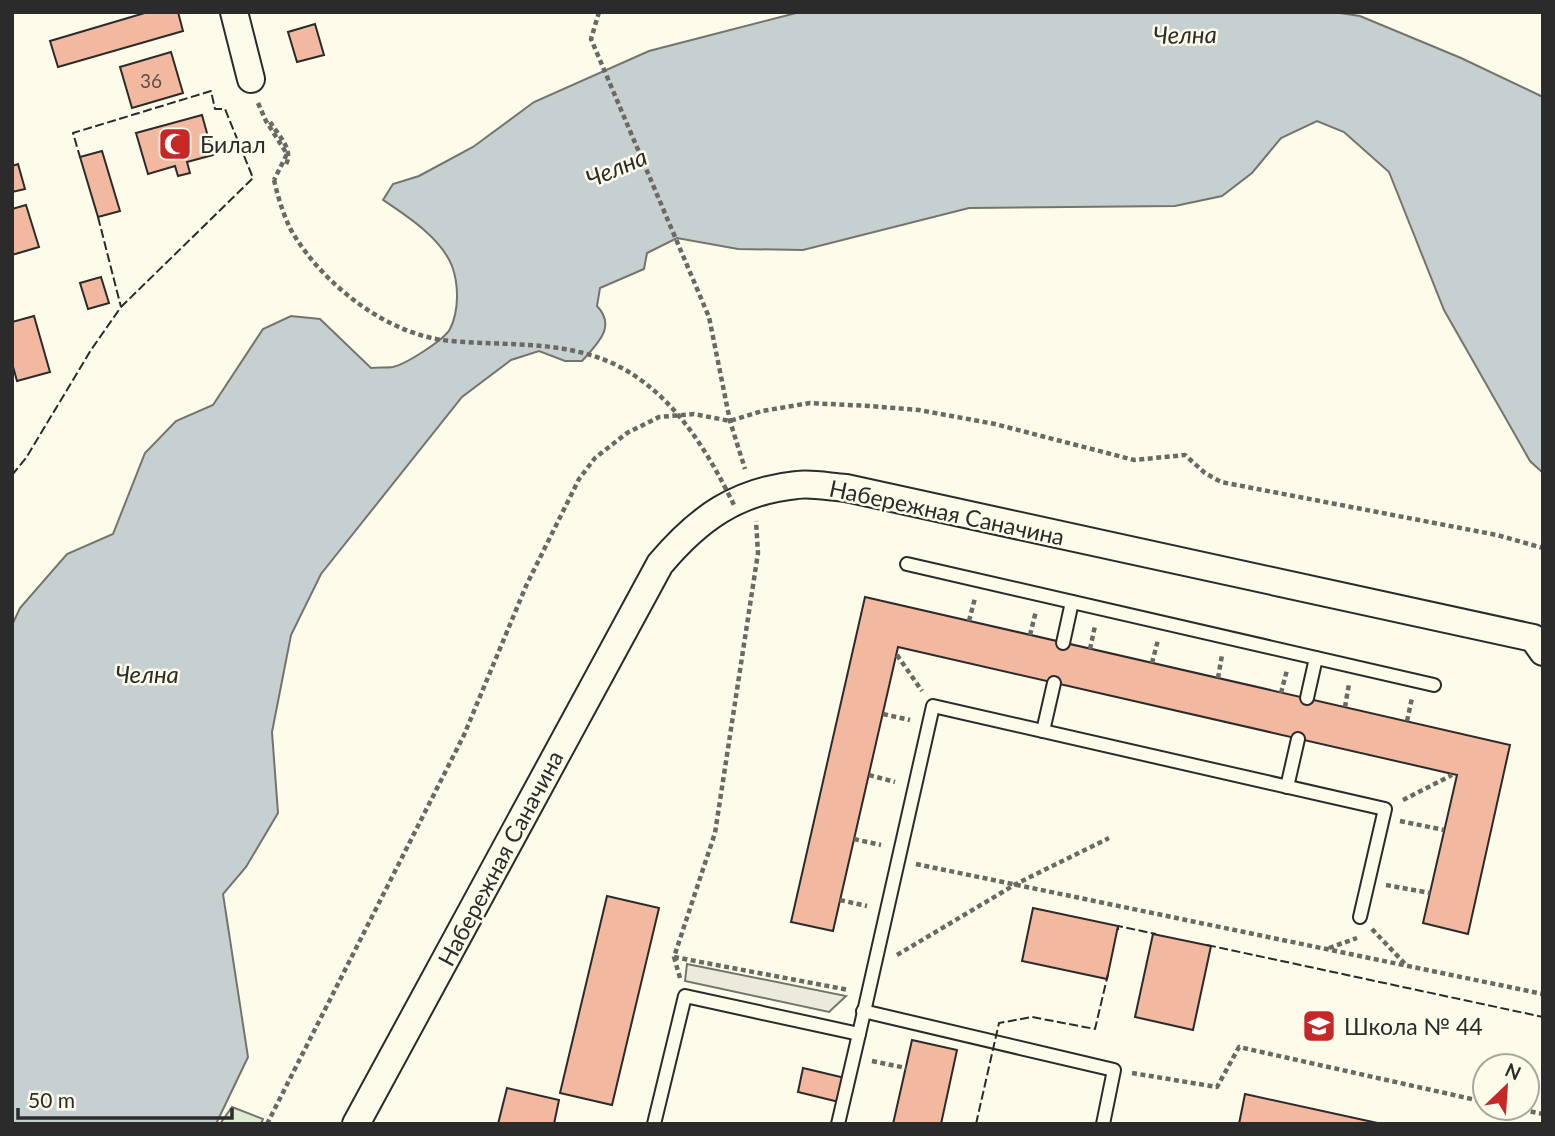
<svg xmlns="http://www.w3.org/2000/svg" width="1555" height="1136" font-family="Lato,sans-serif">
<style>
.green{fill:#deebd1;stroke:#74746e;stroke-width:2}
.parking{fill:#eceadb;stroke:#74746e;stroke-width:2}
.water{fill:#c7d0d0;stroke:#74746e;stroke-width:2}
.building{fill:#f2b8a0;stroke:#2b2b2b;stroke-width:2}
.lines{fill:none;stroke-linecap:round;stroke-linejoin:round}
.lane-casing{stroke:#2b2b2b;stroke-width:16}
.street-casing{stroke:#2b2b2b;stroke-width:30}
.path{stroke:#6a6964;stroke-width:4.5;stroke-dasharray:5 3.5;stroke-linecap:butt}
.lane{stroke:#fdfbea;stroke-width:12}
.street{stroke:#fdfbea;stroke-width:26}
.path-bridge{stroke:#6a6964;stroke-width:4.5;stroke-dasharray:5 3.5;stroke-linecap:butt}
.fence{stroke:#2b2b2b;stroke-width:2;stroke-dasharray:9 3.5;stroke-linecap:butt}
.labels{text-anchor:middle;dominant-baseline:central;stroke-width:5;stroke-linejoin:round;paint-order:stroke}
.number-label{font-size:19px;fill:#5d4e48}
.poi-label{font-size:23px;fill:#2b2b2b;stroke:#fdfbea;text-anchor:start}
.street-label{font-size:23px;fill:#2b2b2b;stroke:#fdfbea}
.water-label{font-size:24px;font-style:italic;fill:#2b2b2b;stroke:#fdfbea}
</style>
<rect width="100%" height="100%" fill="#fdfbea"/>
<polygon class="green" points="232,1107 263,1119 261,1124 220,1124"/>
<polygon class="parking" points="687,964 846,996 829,1012 685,981"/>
<path class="water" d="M800 12H1333L1360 16 1461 58 1543 97V473L1530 461 1444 310 1389 172 1344 132 1317 121 1281 138 1252 173 1222 196 1175 206 969 208 803 250 738 249 677 238 647 253 644 269 600 288 597 306C617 327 597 344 582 361H565L539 351 511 360 462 397 321 574 291 635 272 732 278 813 246 867 223 894 248 1057 216 1124H12V625L20 608 67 554 113 534 145 453 176 421 213 405 263 329 291 316 320 319 371 368C378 367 386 368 393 367 406 364 444 340 450 329 459 311 459 285 452 266 441 238 407 216 383 200L393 184 419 176 473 147 534 102 649 51Z"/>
<g class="building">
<polygon points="148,12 178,12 183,31 58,67 50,41"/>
<polygon points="315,24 324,55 297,62 288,32"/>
<polygon points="171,52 183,93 132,108 120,67"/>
<polygon points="202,115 213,155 187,162 190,173 178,176 175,166 148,174 136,133"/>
<polygon points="102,151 120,211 98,217 80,157"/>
<polygon points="18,164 25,189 12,192 12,166"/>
<polygon points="26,205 39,247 12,255 12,209"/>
<polygon points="101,277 109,303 88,309 80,283"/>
<polygon points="34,316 50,372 17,381 12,363 12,322"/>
<polygon points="865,597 1510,745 1468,934 1423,923 1457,775 898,647 833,931 791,922"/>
<polygon points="607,896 659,908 612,1105 560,1093"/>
<polygon points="1033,908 1118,926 1107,979 1022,961"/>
<polygon points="1153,934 1211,946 1193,1030 1135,1017"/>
<polygon points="912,1040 957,1050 941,1124 893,1124"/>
<polygon points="803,1068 845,1078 839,1102 798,1092"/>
<polygon points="507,1088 559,1100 554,1124 498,1124"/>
<polygon points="1245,1094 1382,1124 1239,1124"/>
</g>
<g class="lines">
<defs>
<g id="lane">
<polyline points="907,564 1434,685"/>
<polyline points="1063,643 1072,602"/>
<polyline points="1307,698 1316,658"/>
<polyline points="1043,731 1054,683"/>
<polyline points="1287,787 1298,739"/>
<polyline points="863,1011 1114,1070 1103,1124"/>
<polyline points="654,1124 685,996 859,1034 933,706 1385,809 1360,917"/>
<polyline points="838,1124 859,1034"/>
</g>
<g id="street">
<polyline points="234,12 251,79"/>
<path d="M356 1124 660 564C698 519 736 491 797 485 812 483 830 487 846 488L1533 638 1543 652"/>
</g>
</defs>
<use href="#lane" class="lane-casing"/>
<use href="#street" class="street-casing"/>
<g class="path">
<polyline points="599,12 591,39 709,317 730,421 745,469"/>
<polyline points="258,103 266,121 287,154 274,180"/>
<path d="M270 122C279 136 295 151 285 166"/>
<polyline points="969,621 975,598"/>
<polyline points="1030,635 1036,611"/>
<polyline points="1090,649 1095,626"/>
<polyline points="897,655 922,691"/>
<polyline points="1152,663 1158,640"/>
<polyline points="1218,678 1222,655"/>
<polyline points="1281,693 1287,670"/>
<polyline points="1345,707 1349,684"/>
<polyline points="883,714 910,720"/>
<polyline points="1407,721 1412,698"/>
<polyline points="869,775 895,782"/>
<polyline points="1403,800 1452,775"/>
<polyline points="1400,821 1444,830"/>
<polyline points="854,839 881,845"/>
<polyline points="916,864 1543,994"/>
<polyline points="1386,885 1430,893"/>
<polyline points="840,900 867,906"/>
<polyline points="1372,929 1407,966"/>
<polyline points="1329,948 1357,938"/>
<polyline points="897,955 1016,884 1109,838"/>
<polyline points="674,957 849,990"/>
<polyline points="680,978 674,957 715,833 758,553 756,521"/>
<polyline points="872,1061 906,1068"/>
<polyline points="1132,1073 1217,1087 1239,1047 1485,1102"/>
<polyline points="1514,1108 1543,1114"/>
<polyline points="267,1124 464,735 526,586 579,479 595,458 627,433 659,417 694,414 730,421 762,411 810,403 869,406 919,410 995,424 1134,460 1185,455 1205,473 1221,482 1497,535 1543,548"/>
</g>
<use href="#lane" class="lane"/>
<use href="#street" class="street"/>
<path class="path-bridge" d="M274 180C278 197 283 214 291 230 322 284 388 336 451 341 507 346 560 340 612 363 672 391 707 450 734 505"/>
<g class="fence">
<polyline points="98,217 121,307"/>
<polyline points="12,475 26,458 91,350 121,307 253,178 225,109 215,109 211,91 73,133 80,157"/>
<polyline points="1118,930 1118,926 1156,934"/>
<polyline points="1207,945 1543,1017"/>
<polyline points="976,1124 999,1023 1032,1017 1095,1029 1108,974"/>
</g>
</g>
<defs>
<symbol id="mosque-square" viewBox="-11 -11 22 22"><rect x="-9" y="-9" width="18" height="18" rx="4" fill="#c62828" stroke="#fdfbea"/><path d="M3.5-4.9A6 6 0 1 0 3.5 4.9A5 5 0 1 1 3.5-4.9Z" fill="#fff"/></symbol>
<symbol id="school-square" viewBox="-11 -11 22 22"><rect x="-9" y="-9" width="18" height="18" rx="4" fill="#c62828" stroke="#fdfbea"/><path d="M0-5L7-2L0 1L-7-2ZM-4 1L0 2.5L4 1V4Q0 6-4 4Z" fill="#fff"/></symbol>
</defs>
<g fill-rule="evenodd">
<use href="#mosque-square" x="156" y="125" width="38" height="38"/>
<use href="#school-square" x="1300" y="1007" width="38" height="38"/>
</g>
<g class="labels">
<g class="number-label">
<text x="151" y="80">36</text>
</g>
<g class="poi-label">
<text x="200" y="144">Билал</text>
<text x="1344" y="1026">Школа № 44</text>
</g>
<g class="street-label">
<text transform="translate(947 512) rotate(12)">Набережная Саначина</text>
<text transform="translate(500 858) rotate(-62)">Набережная Саначина</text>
</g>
<g class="water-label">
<text transform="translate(1185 34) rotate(-1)">Челна</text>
<text transform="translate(616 167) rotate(-23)">Челна</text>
<text x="147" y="673">Челна</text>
</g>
</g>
<rect width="1555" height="1136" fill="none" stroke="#2b2b2b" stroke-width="28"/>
<g transform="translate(1506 1087) rotate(25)"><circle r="33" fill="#fdfbea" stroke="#a9a89e" stroke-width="2"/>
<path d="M0-5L12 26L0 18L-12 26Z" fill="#c62828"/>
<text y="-10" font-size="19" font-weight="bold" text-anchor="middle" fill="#2b2b2b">N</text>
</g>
<path d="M18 1108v10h214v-10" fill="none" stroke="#2b2b2b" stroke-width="3.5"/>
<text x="28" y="1108" font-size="21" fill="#2b2b2b" stroke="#fdfbea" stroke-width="5" paint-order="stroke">50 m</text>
</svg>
